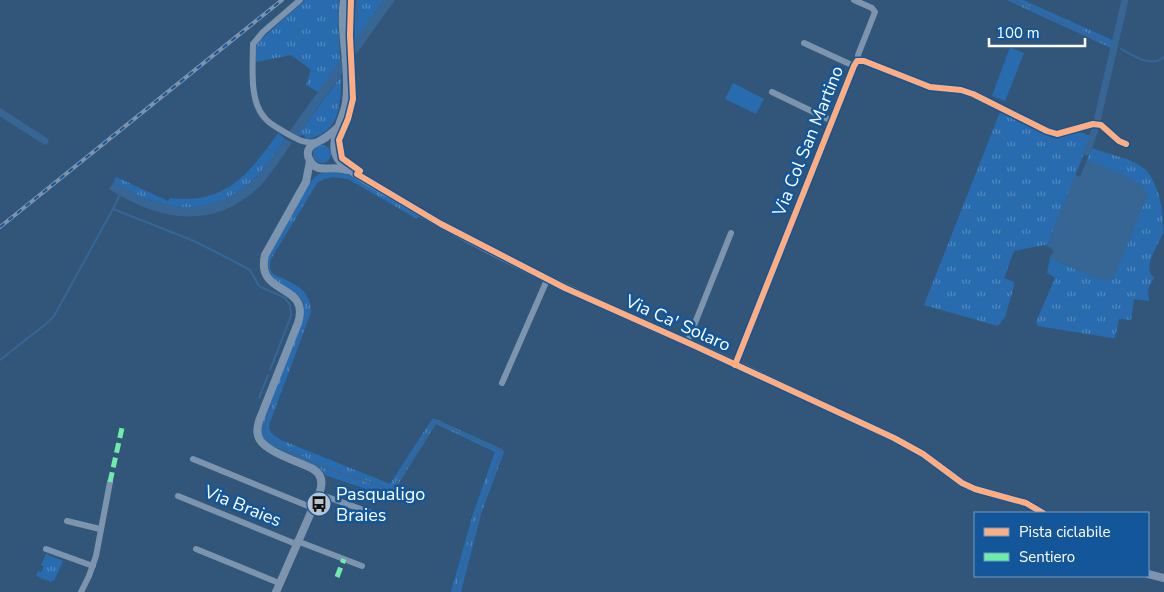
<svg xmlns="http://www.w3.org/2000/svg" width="1164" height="592" font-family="'Nunito Sans',sans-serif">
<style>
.grass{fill:url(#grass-tufts)}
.pitch{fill:#286caf}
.water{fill:#376695}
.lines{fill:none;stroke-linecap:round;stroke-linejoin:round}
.stream{stroke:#376695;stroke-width:2}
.canal{stroke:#376695;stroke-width:7}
.minor{stroke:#7c94ad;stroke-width:6}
.tertiary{stroke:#7c94ad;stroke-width:8}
.rail-casing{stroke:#7d93ab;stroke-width:4}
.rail{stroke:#135699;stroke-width:2;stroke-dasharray:5.5;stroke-linecap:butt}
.quiet{stroke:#6deda7;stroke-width:5;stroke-dasharray:10 5;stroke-linecap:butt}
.cycleway-casing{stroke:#135699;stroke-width:9}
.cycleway{stroke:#ffac80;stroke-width:6}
.labels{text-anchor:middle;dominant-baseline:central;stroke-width:5;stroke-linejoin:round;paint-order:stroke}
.street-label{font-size:18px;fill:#fff;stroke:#135699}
.poi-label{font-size:18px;fill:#fff;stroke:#135699;text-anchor:start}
</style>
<defs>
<pattern id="grass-tufts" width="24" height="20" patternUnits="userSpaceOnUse" patternTransform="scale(1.25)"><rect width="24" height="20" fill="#286caf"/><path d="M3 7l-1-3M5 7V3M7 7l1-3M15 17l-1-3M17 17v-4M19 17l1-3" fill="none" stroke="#5389bf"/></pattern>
</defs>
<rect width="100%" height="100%" fill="#32567a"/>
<g class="grass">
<polygon points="305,0 339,0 338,19 340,61 318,92 306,85 311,70 291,55 256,62 255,49 259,41"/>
<polygon points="354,0 383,0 353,43 352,15"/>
<polygon points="1007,0 1023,0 1110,39 1113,41 1111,48"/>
<path d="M341 76C341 97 341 128 317 136 313 138 310 139 306 139L304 135 297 136Z"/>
<polygon points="1000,112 1050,136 1059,138 1076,131 1091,136 1047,246 1044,245 1014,251 1004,278 1014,282 1014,286 1005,317 998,326 924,305"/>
<path d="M278 133 285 139C274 153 265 169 252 181 208 220 160 211 114 182L116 177 168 201 170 198C226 205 249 174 278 133Z"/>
<circle cx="322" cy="154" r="9"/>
<path d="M1092 148C1107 154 1130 158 1142 167 1159 179 1164 214 1163 233 1158 245 1147 260 1150 273L1154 278 1148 289 1149 301 1134 299 1131 320 1119 319 1115 338H1112L1038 326 1036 322 1055 278 1047 273 1050 258 1099 279V166L1087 160Z"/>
<path d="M332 171 349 175 419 216 417 219 348 179 333 177 324 179 317 183 271 259C270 265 269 269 273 274 292 283 311 288 311 312L269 425C269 433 274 435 281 440L390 484 433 418 502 449 504 452 481 514 461 592H451L473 514 495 452 436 424 390 497 325 475 320 468 269 444C261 438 260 430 262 421L302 321 304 305 301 298C284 283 266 283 268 257L310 182 319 174Z"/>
<polygon points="46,554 63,561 54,581 52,580 51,582 36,576 38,571 41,572 44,566 41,565"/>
</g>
<g class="pitch">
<polygon points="1010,47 1024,53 1005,101 992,96"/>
<polygon points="733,83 764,99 756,114 725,99"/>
</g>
<g class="water">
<polygon points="383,0 395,0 297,136 290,131"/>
<path d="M285 139 292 143C282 157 272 173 260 186 214 231 159 221 109 189L114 182C160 211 208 220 252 181 265 169 274 153 285 139Z"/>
<path d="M1087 160C1104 168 1140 177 1148 194L1115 275C1110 281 1106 280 1099 279L1050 258V256L1054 252 1051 248 1047 246 1075 175 1080 177Z"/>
</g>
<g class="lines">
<g class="stream">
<polyline points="1014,0 1107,43"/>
<polyline points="357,21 357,0"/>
<path d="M1121 49C1135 56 1150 68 1164 57"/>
<polyline points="120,194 113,209 194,241 220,254 250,270 259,286 285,298 290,305 291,316 270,370"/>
<polyline points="0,360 47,323 54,316 113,209"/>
<polyline points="259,398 268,375"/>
<polyline points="271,405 264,428 268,439 279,446 321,466 392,490 435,421 501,451 478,514 456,592"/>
</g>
<g class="canal">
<polyline points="0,112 45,141"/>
<polyline points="1097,121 1125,0"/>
<polyline points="1087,152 1095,129"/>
</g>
<g class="minor">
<path d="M300 0 263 32 253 44C253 65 249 100 264 117 269 124 278 128 286 133 296 138 303 144 315 142"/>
<polyline points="854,0 872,8 875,12 858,55 859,60"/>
<polyline points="804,43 854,66"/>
<polyline points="772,92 832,121"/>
<polyline points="687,343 731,233"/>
<polyline points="735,365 854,66 857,61 864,61 930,87 961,90 973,94 1047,131 1057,134 1093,124 1101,125 1119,141 1126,144"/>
<polyline points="502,383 547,280"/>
<polyline points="193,459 313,508"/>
<polyline points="319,494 380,516"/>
<polyline points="178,496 296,544"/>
<polyline points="67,521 100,529"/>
<polyline points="297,541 362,566"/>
<polyline points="46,549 93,566"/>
<polyline points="196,549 279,583"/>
<polyline points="81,592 89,576 96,556 110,482"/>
</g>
<g class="tertiary">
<path d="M344 0C339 33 351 69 346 102 344 119 327 143 338 159 348 173 387 192 403 202 496 258 595 302 693 345 761 375 827 408 894 438L923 454 962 483 975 489 1026 503 1043 513"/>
<path d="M337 128C333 132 329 135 325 138 317 143 302 146 310 161 312 164 315 167 319 168 328 170 336 166 347 170"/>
<polyline points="1148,574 1164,578"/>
<path d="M276 592 319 494C323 484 323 475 313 469 300 462 267 452 260 440 256 434 257 428 259 421L298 323C311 282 255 297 265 255L306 182 310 161"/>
</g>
<defs>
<polyline id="rail" points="0,227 282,0"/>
</defs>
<use href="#rail" class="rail-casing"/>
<use href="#rail" class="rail"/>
<g class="quiet">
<polyline points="110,482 122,428"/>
<polyline points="337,577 344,559"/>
</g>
<defs>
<g id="cycleway">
<polyline points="351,0 350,35 353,99 348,119 339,140 342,158 360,171 357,174 441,224 565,288 693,345 894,438 923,454 962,483 975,489 1026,503 1043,513"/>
<polyline points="735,365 854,66 857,61 864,61 930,87 961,90 973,94 1047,131 1057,134 1093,124 1101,125 1119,141 1126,144"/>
</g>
</defs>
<use href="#cycleway" class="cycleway-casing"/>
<use href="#cycleway" class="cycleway"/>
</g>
<defs>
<symbol id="bus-disc" viewBox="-11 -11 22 22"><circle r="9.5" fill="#b7c4d0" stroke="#135699"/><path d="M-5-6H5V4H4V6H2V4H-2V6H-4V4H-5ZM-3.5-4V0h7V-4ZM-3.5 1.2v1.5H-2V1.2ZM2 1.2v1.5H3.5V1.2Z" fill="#111"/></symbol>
</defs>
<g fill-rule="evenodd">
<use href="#bus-disc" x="305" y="490" width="28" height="28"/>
</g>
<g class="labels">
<g class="street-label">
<text transform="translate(808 141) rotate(-68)">Via Col San Martino</text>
<text transform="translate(678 323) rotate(24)">Via Ca' Solaro</text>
<text transform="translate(243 506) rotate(22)">Via Braies</text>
</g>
<g class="poi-label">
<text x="336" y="494">Pasqualigo<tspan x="336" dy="21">Braies</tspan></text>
</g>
</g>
<rect x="974" y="512" width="175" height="65" fill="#135699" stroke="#719ac2"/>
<rect x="984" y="528" width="25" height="8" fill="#ffac80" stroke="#719ac2"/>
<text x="1019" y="537" font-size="15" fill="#ffffff">Pista ciclabile</text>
<rect x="984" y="553" width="25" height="8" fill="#6deda7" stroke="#719ac2"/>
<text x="1019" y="562" font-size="15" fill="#ffffff">Sentiero</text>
<path d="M989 38v8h96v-8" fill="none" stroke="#ffffff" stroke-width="2.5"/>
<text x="996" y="38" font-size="15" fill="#ffffff" stroke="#135699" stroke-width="4" paint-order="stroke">100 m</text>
</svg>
